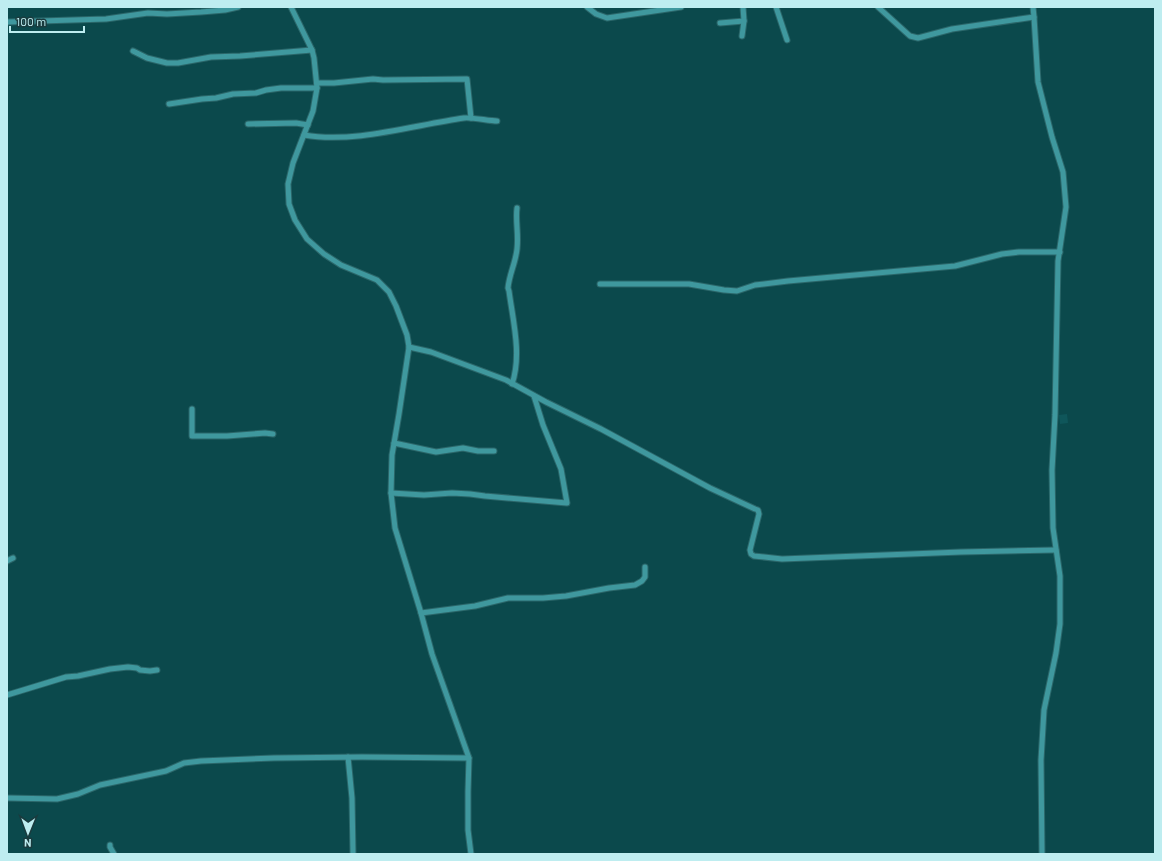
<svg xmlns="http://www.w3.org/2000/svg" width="1162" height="861" font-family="Barlow,sans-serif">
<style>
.built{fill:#0f565a}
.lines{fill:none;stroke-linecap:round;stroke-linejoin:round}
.minor-casing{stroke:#2b676a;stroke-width:7}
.minor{stroke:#3f989e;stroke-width:5}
</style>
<rect width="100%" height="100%" fill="#0b494c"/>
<polygon class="built" points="1067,414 1068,423 1060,424 1059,415"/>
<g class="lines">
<defs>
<g id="minor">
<polyline points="291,7 312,50 314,58 317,88 313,111 293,163 288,184 289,204 295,220 307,239 324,254 341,265 377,280 389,292 396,306 407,335 409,347 399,414 392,455 391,493 395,528 421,613 432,654 469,758 468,792 468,830 471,854"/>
<polyline points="587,7 596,14 607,18 681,7"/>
<polyline points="776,7 787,40"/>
<polyline points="878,7 910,36 918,38 952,29 1034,17"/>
<polyline points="1033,7 1034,17 1038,82 1052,137 1063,172 1066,207 1058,261 1055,415 1052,470 1053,528 1060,576 1060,624 1056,653 1044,710 1041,760 1042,854"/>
<polyline points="7,22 106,19 148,13 167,14 201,12 225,10 238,7"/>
<polyline points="720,23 744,21 743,7"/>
<polyline points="742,36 744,21"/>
<polyline points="133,51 147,58 167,63 178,63 211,57 240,56 312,50"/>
<polyline points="317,83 334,83 373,79 383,80 467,79 471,118"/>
<polyline points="169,104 202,99 216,98 233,94 256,93 266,90 281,88 317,88"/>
<polyline points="248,124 296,123 308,125"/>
<path d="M304 135C354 144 414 125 464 118 472 117 489 121 497 121"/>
<polyline points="600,284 689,284 724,290 737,291 755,285 788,281 955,266 1002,254 1019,252 1060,252"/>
<polyline points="409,347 431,352 506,380 546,402 601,429 710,488 755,509 758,510 759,514 750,550 751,554 754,556 782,559 961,552 1056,550"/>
<path d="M512 384C522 355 513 321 509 291L508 288C509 276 514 266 516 255 520 239 515 223 517 208"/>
<polyline points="192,409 192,436 227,436 265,433 273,434"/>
<polyline points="394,443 436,452 463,448 478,451 494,451"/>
<polyline points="391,493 424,495 452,493 470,494 485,496 567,503 561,469 543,425 534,396"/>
<polyline points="7,561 13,558"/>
<polyline points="421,613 475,606 508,598 543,598 566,596 609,588 635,585 642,581 645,577 645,567"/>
<polyline points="7,695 66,677 78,676 110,669 128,667 137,668 140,670 150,671 157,670"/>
<polyline points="348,757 352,798 353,854"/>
<polyline points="7,798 57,799 78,794 100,785 166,771 184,763 201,761 274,758 362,757 469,758"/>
<polyline points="110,845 110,847 114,854"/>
</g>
</defs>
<use href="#minor" class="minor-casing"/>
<use href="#minor" class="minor"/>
</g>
<rect width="1162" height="861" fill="none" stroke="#beedf0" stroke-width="16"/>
<g transform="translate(28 833) rotate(181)" stroke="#1a3b3e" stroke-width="3" paint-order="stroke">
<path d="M0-3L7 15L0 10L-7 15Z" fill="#beedf0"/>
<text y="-6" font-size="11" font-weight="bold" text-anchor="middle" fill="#beedf0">N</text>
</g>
<path d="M10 26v6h74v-6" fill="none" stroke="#beedf0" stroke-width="2"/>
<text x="16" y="26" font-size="12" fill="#beedf0" stroke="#1a3b3e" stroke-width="3" paint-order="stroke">100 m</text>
</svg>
